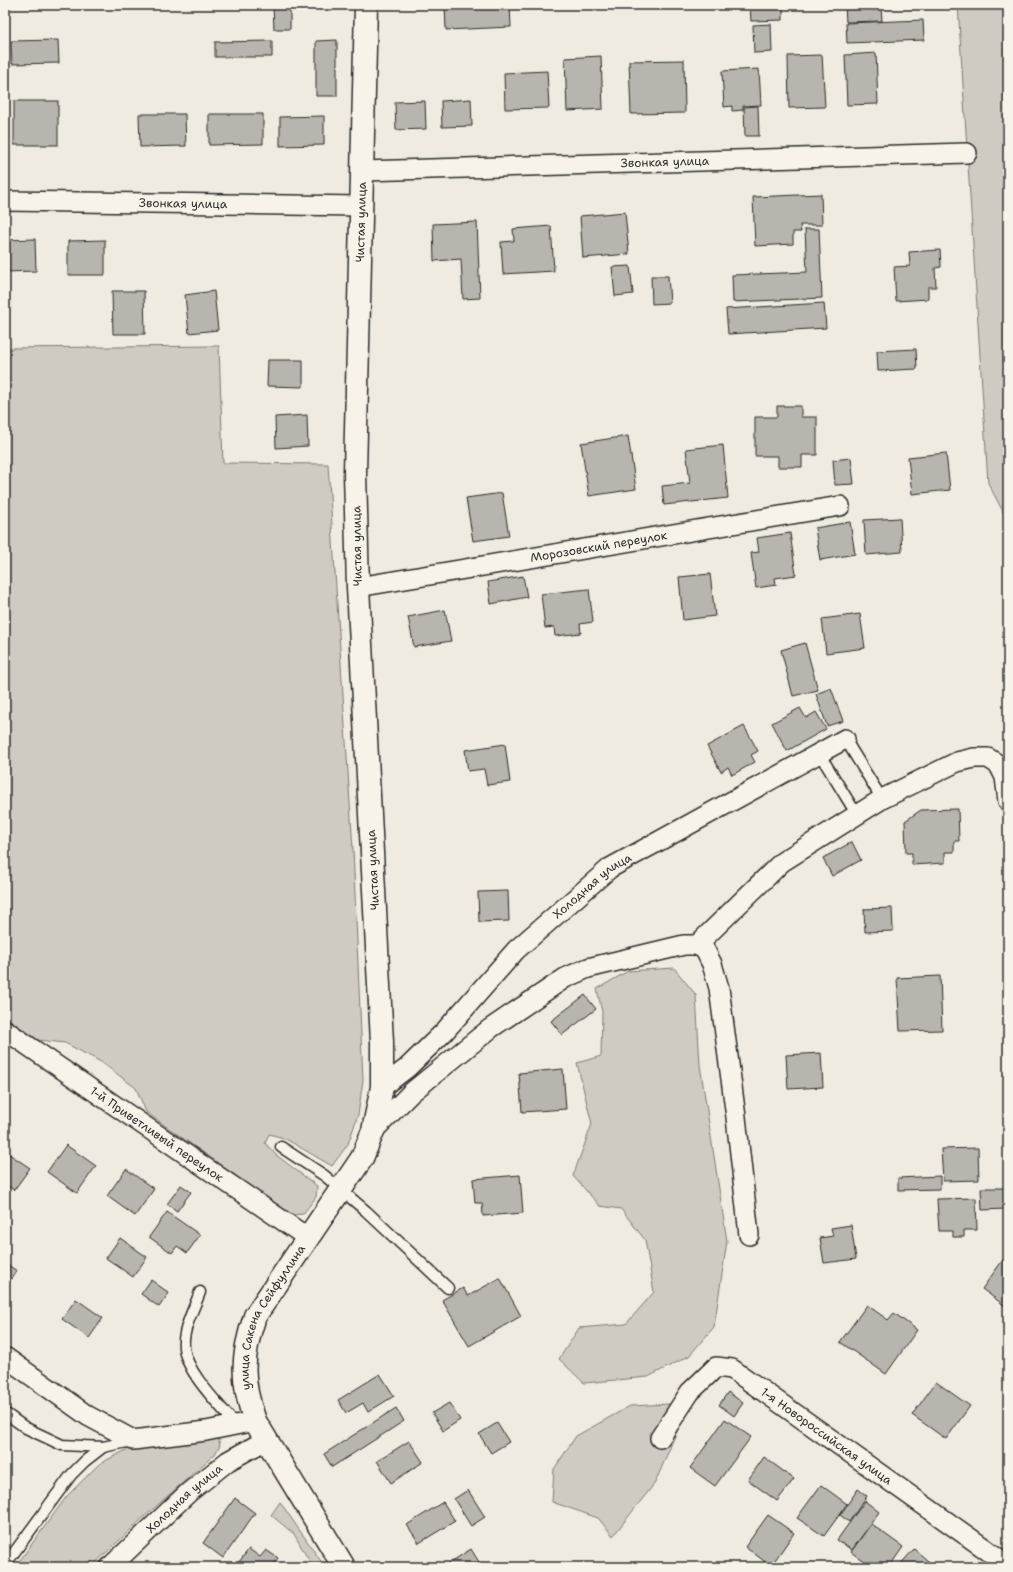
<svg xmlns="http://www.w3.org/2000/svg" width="1013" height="1572" font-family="'Shantell Sans',sans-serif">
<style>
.green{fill:#cfcbc2;stroke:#7d7b76}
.building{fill:#b8b5ae;stroke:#2b2b2b}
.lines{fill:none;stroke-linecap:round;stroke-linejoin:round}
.service-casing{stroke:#2b2b2b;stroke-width:13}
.minor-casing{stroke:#2b2b2b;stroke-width:22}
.tertiary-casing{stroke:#2b2b2b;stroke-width:25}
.service{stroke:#f7f3e8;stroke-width:10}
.minor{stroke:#f7f3e8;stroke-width:19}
.tertiary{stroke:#f7f3e8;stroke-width:22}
.labels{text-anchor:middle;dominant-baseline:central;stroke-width:4;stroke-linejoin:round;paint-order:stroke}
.street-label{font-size:12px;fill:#2b2b2b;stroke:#f7f3e8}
</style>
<rect width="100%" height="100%" fill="#efebe0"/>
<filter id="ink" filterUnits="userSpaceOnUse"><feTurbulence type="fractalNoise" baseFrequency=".025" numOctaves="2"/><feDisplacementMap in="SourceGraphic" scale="8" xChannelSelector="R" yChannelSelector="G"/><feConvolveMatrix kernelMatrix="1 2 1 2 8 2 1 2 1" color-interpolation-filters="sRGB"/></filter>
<g filter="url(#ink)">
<g class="green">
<polygon points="958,5 1008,5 1008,521 988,483"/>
<polygon points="219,346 223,463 328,464 353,849 363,1080 358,1115 348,1144 332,1166 284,1138 269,1134 265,1143 276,1155 317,1186 316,1197 303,1214 291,1215 146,1112 136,1088 101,1062 65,1043 38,1040 5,1016 5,348"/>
<polygon points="674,968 696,995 700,1065 727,1241 714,1327 689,1356 648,1377 584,1383 559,1359 579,1328 626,1324 654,1292 645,1240 621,1209 600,1206 573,1176 592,1124 577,1063 601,1056 602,1012 597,989 628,971"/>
<polygon points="689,1403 655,1483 613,1536 598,1518 552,1502 554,1469 576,1436 630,1406"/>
<polygon points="218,1438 220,1445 215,1454 144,1517 91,1567 15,1567 67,1496 99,1464 132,1447"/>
<polygon points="280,1502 325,1567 310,1567 311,1564 294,1534 271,1515"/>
</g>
<g class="building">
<polygon points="273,5 290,5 290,29 274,29"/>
<polygon points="445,5 510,5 511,27 446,30"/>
<polygon points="750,5 783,5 783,20 751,21"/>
<polygon points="845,5 881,5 882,21 846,22"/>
<polygon points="923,20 924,40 847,43 846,23"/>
<polygon points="771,24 772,52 754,53 753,25"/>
<polygon points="58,40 59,63 12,64 11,41"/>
<polygon points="337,40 337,96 316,96 316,41"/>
<polygon points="272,41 272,57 215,57 215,42"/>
<polygon points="876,53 878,104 847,105 845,55"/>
<polygon points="822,55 825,107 789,108 788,56"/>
<polygon points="601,56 603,109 567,111 565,58"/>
<polygon points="684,60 685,113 631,114 629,61"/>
<polygon points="759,69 761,105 743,106 743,110 732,111 732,106 724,107 722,71"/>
<polygon points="547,71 549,108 505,109 504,73"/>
<polygon points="471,99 472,126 442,127 441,101"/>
<rect x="14" y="101" width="44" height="44"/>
<polygon points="425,101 426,129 396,130 395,102"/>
<polygon points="758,106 759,136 745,136 744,107"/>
<polygon points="139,114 185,114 186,146 140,147"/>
<polygon points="209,114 263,114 263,144 209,145"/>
<polygon points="324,116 324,145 280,146 280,117"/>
<polygon points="821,194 822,225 800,225 801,232 793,232 793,244 755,246 753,197"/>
<polygon points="625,212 629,254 583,258 580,216"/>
<polygon points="477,222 480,298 463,299 461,259 434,261 433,224"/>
<polygon points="551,226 554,271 503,274 501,242 514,241 513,229"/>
<polygon points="805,229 819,229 822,298 733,302 732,275 807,272"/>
<polygon points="35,239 36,271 5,272 5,240"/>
<polygon points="105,240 105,275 68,275 68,241"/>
<polygon points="940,250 941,267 935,268 936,287 928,287 928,299 896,301 894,267 910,266 909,252"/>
<polygon points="630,266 633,294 615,296 612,267"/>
<polygon points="651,276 668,276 670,303 652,304"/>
<polygon points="112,291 144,291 145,334 113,334"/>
<polygon points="214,291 218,330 189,333 185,295"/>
<polygon points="824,303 826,328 728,334 726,309"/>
<polygon points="916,349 917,369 878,371 877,351"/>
<polygon points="268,360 303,360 303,387 267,386"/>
<polygon points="777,406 801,406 801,417 817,417 817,455 802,455 802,467 778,467 778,456 755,456 755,417 777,417"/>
<polygon points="307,415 308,446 276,448 275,417"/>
<polygon points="628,436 636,489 589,496 581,443"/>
<polygon points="723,445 728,498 664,505 662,486 690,483 686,449"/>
<polygon points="946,453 950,490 912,494 908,457"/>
<polygon points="851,458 854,484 835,485 833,460"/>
<polygon points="502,493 509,536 473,541 466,498"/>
<polygon points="900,518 902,552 866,555 864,520"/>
<polygon points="850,522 855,554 820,560 815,528"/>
<polygon points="790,533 796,575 775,578 776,585 756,588 751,553 759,552 757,538"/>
<polygon points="710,574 715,616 683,620 679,577"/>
<polygon points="523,576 527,597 491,604 488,582"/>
<polygon points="589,589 593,622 580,624 581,633 555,636 554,627 545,628 541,594"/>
<polygon points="445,610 451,641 414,647 408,617"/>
<polygon points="860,614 865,648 826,653 822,619"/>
<polygon points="805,643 818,690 793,696 781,650"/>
<polygon points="831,688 843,721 827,726 816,694"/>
<polygon points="800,708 806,718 816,712 826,729 787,751 772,723"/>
<polygon points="744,726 758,751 751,755 755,762 732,775 728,767 721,772 707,746"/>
<polygon points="505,744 510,782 487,785 484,769 468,771 465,750"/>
<polygon points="958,809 959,841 954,841 954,852 945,852 945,863 912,865 912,853 906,853 905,821 921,810"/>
<polygon points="852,842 861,860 832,876 823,858"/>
<polygon points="508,891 509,921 479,922 478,892"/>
<polygon points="892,908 893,931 865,932 864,909"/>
<polygon points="940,976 942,1030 900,1031 897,978"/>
<polygon points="585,995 596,1009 562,1035 551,1021"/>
<polygon points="821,1053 823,1087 788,1089 786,1055"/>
<polygon points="563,1069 566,1109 522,1112 519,1073"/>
<polygon points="66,1145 96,1166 77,1193 47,1172"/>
<polygon points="978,1148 979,1180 943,1181 941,1149"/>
<polygon points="9,1154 30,1168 14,1190 5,1184 5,1160"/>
<polygon points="126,1169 154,1189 135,1216 107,1196"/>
<polygon points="520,1175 523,1213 483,1216 482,1203 475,1203 473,1179"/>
<polygon points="940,1176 940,1189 898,1190 898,1178"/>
<polygon points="181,1185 191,1192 177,1211 167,1204"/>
<polygon points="981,1188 1005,1188 1006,1209 982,1210"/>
<polygon points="976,1198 977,1230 964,1230 964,1237 953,1237 953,1231 939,1231 937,1199"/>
<polygon points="167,1212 200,1235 187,1253 177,1246 172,1253 149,1237"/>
<polygon points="851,1225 856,1259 824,1263 820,1238 833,1236 831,1228"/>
<polygon points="120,1238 147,1257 133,1277 106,1258"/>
<polygon points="1005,1257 1008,1260 1008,1308 982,1289"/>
<polygon points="5,1263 17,1271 5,1287"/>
<polygon points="500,1278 521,1316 469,1346 442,1300 463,1288 468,1296"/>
<polygon points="151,1280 169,1293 159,1307 141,1294"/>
<polygon points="76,1299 103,1318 89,1338 62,1319"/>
<polygon points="867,1305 888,1320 894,1313 917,1330 886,1374 840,1342"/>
<polygon points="380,1374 394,1396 368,1412 363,1403 346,1413 338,1400"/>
<polygon points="936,1382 970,1406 946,1439 912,1415"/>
<polygon points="728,1392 743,1403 734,1416 719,1405"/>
<polygon points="449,1403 460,1420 443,1431 432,1413"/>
<polygon points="396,1408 404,1421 332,1467 324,1454"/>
<polygon points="725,1419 751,1437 715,1486 690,1468"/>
<polygon points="497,1423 509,1442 491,1453 479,1434"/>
<polygon points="409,1441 423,1462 391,1483 377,1461"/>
<polygon points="764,1457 794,1479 777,1501 748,1480"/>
<polygon points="821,1485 847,1504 824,1536 797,1518"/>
<polygon points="858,1489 867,1496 849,1522 840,1515"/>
<polygon points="468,1490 485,1517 471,1526 454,1499"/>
<polygon points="235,1498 255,1513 223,1558 203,1543"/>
<polygon points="865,1501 879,1512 852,1550 837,1540"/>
<polygon points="443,1502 455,1521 419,1543 407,1525"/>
<polygon points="768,1515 794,1533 771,1566 745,1547"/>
<polygon points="871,1524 903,1547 889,1567 871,1567 851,1552"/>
<polygon points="249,1549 260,1557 266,1550 278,1558 273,1566 274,1567 235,1567"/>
<polygon points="471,1549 482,1567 443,1567"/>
<polygon points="914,1549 935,1567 898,1567"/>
</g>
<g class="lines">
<defs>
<g id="service">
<polyline points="845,739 882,799"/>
<polyline points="819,753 857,815"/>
<polyline points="281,1147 325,1176 366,1211 448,1288"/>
<path d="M200 1292C194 1309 182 1330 184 1348 187 1374 220 1405 236 1425"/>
<polyline points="5,1413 26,1428 62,1445 103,1447"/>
<polyline points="5,1565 71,1475 85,1461 103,1447 132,1441"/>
</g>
<g id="minor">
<path id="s1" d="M363 171 967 153"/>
<path id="s2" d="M5 201 362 206"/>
<path id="s3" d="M358 587 840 506"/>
<polyline points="697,945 705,950 712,964 719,988 736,1117 749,1235"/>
<path id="s4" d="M5 1030 308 1238"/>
<path id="s5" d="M382 1087 407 1068 444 1032 516 950 610 868 845 739"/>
<polyline points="373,1131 412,1092 491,1028 565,978 588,968 684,945 697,945 782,862 882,799 957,762 974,758 988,758 999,765 1005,777 1008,801"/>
<polyline points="5,1357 88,1416 133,1440 206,1431 255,1421"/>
<path id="s6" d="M660 1438 690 1392 716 1367 732 1369 1008 1565"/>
<path id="s7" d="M110 1567 188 1493 228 1461 266 1440"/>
</g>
<g id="tertiary">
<path id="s8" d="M344 1567 255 1421C241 1381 241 1357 255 1316L362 1158 373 1131 382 1087V1042L358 587 355 473 366 5"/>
</g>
</defs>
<use href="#service" class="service-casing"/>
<use href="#minor" class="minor-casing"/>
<use href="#tertiary" class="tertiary-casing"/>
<use href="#service" class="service"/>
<use href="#minor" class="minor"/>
<use href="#tertiary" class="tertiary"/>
</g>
</g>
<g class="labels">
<g class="street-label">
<text stroke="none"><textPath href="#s1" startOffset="302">Звонкая улица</textPath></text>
<text stroke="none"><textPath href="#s2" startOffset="178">Звонкая улица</textPath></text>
<text stroke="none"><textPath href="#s8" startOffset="1409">Чистая улица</textPath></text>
<text transform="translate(357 546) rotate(-91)">Чистая улица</text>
<text stroke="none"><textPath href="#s3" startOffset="244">Морозовский переулок</textPath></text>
<text transform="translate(373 870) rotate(-93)">Чистая улица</text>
<text stroke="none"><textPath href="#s5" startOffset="292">Холодная улица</textPath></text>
<text stroke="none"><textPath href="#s4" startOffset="184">1-й Приветливый переулок</textPath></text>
<text stroke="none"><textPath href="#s8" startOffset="283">улица Сакена Сейфуллина</textPath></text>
<text stroke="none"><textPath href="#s6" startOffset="223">1-я Новороссийская улица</textPath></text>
<text stroke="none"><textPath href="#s7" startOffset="101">Холодная улица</textPath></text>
</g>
</g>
<rect width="1013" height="1572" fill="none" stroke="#f7f3e8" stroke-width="20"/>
<rect x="10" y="10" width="993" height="1552" fill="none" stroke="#2b2b2b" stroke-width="1.5" filter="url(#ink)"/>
</svg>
